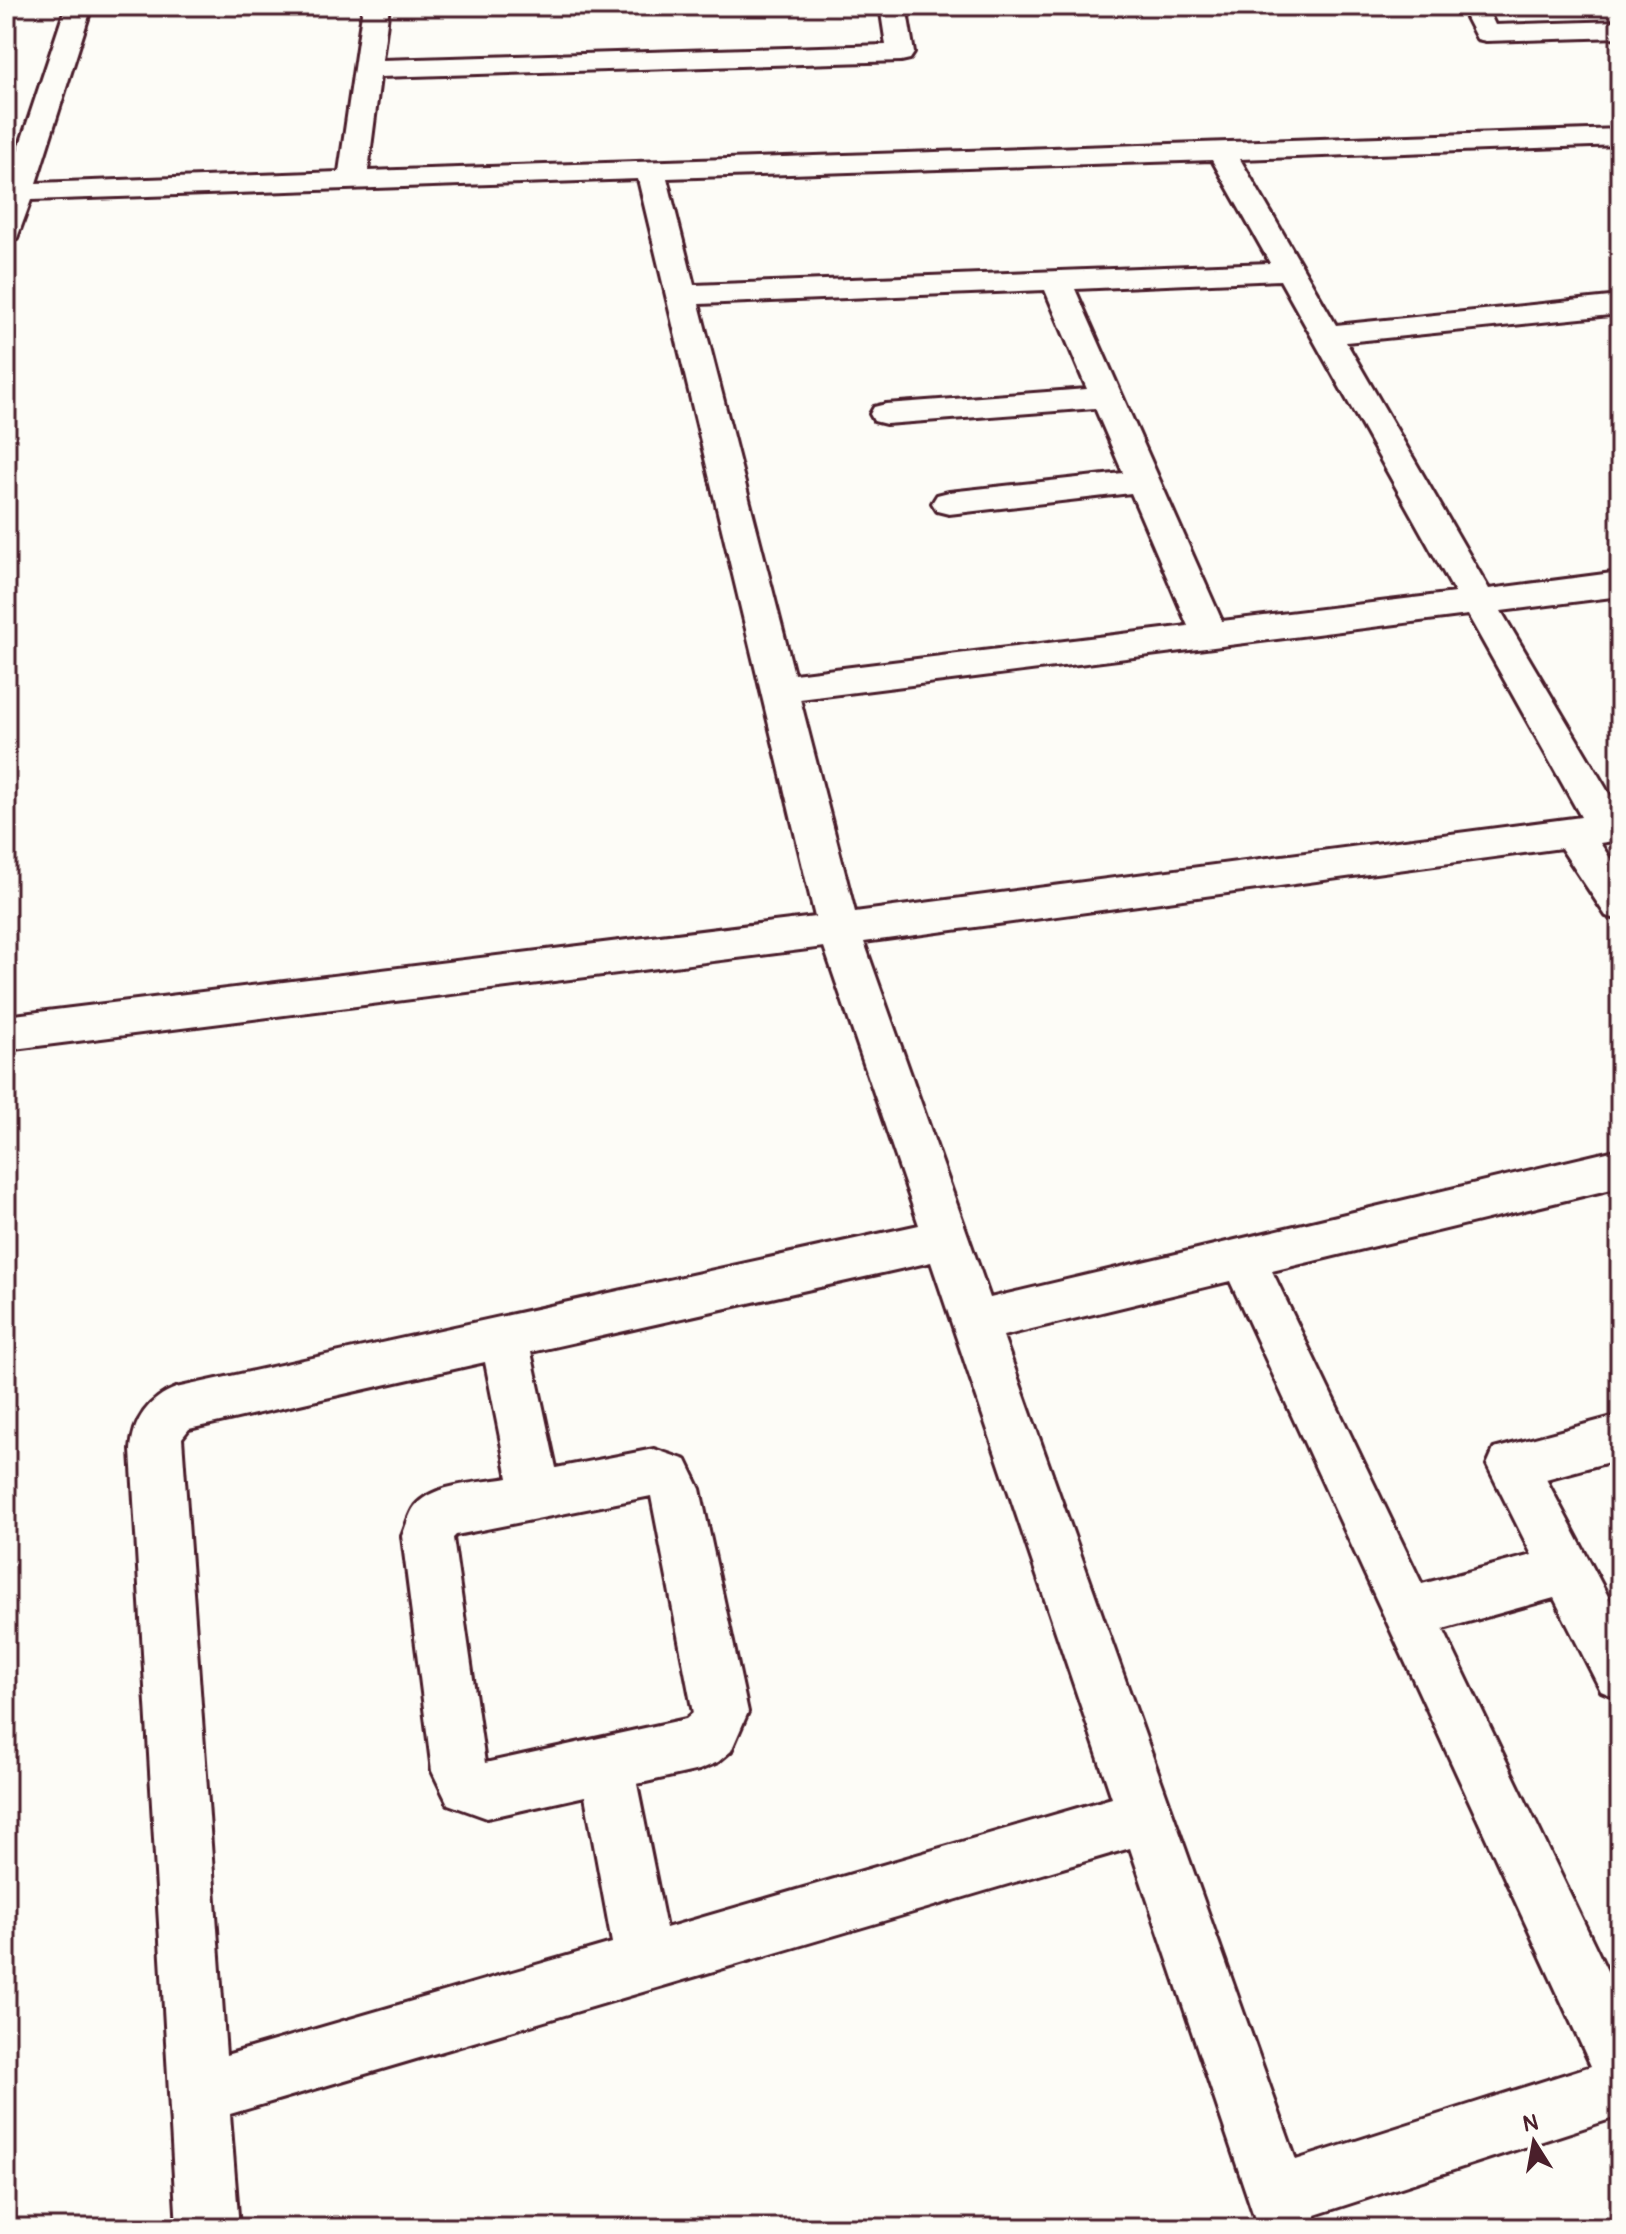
<svg xmlns="http://www.w3.org/2000/svg" width="1626" height="2234" font-family="Pangolin,sans-serif">
<style>
.lines{fill:none;stroke-linecap:round;stroke-linejoin:round}
.minor-casing{stroke:#4a1f2b;stroke-width:6}
.minor{fill:#fdfcf7;fill-rule:evenodd}
</style>
<rect width="100%" height="100%" fill="#fdfcf7"/>
<filter id="ink" filterUnits="userSpaceOnUse"><feTurbulence type="fractalNoise" baseFrequency=".0125" numOctaves="2"/><feDisplacementMap in="SourceGraphic" scale="16" xChannelSelector="R" yChannelSelector="G"/><feConvolveMatrix kernelMatrix="1 2 1 2 8 2 1 2 1" color-interpolation-filters="sRGB"/></filter>
<g filter="url(#ink)">
<g class="lines">
<defs>
<g id="minor">
<path d="M66 6H92L36 183 339 172 363 6H389L382 60 886 45 880 6H906L914 53 910 59 901 61 380 77 368 171 1620 129V145L1240 159 1336 325 1620 296V314L1346 342 1489 589 1620 572V596L1501 611 1620 812V840L1600 843 1620 873V920L1606 916 1561 848 864 942 990 1298 1620 1149V1187L1272 1271 1422 1584 1532 1555 1487 1465 1494 1449 1620 1415V1459L1546 1479 1620 1619V1699L1601 1691 1554 1598 1443 1629 1620 1998V2116L1315 2215 1320 2228H1258L1130 1848 230 2114 239 2228H177L131 1450C133 1420 149 1398 176 1388L919 1225 824 947 6 1050V1016L815 917 638 179 31 200 17 238 6 241V187ZM1212 160 1270 263 694 285 667 178ZM1280 280 1455 593 1222 621 1075 289ZM1045 290 1087 389 886 404 874 407 870 414 874 421 886 424 1095 408 1123 473 949 492 937 495 932 503 937 511 949 514 1131 493 1188 626 794 674 699 304ZM1468 615 1581 817 855 912 800 699ZM931 1262 1112 1798 666 1928 637 1784 699 1770 718 1762 731 1751 748 1712 700 1489 686 1460 654 1449 556 1468 531 1352ZM1230 1281 1591 2066 1296 2160 1003 1336ZM485 1362 508 1478C481 1483 434 1483 415 1506 409 1514 406 1527 402 1536L432 1771 448 1804 487 1818 585 1796 612 1943 226 2055 182 1438 189 1429ZM651 1496 693 1713 686 1719 485 1763 453 1538 456 1535Z"/>
<polygon points="1460,6 1486,6 1495,25 1620,21 1620,37 1486,41 1477,39"/>
</g>
</defs>
<use href="#minor" class="minor-casing"/>
<use href="#minor" class="minor"/>
</g>
</g>
<rect width="1626" height="2234" fill="none" stroke="#fdfcf7" stroke-width="32"/>
<rect x="16" y="16" width="1594" height="2202" fill="none" stroke="#4a1f2b" stroke-width="3" filter="url(#ink)"/>
<g transform="translate(1534 2142) rotate(349)" stroke="#fdfcf7" stroke-width="6" paint-order="stroke">
<path d="M0-6L14 30L0 20L-14 30Z" fill="#4a1f2b"/>
<text y="-12" font-size="22" font-weight="bold" text-anchor="middle" fill="#4a1f2b">N</text>
</g>
</svg>
